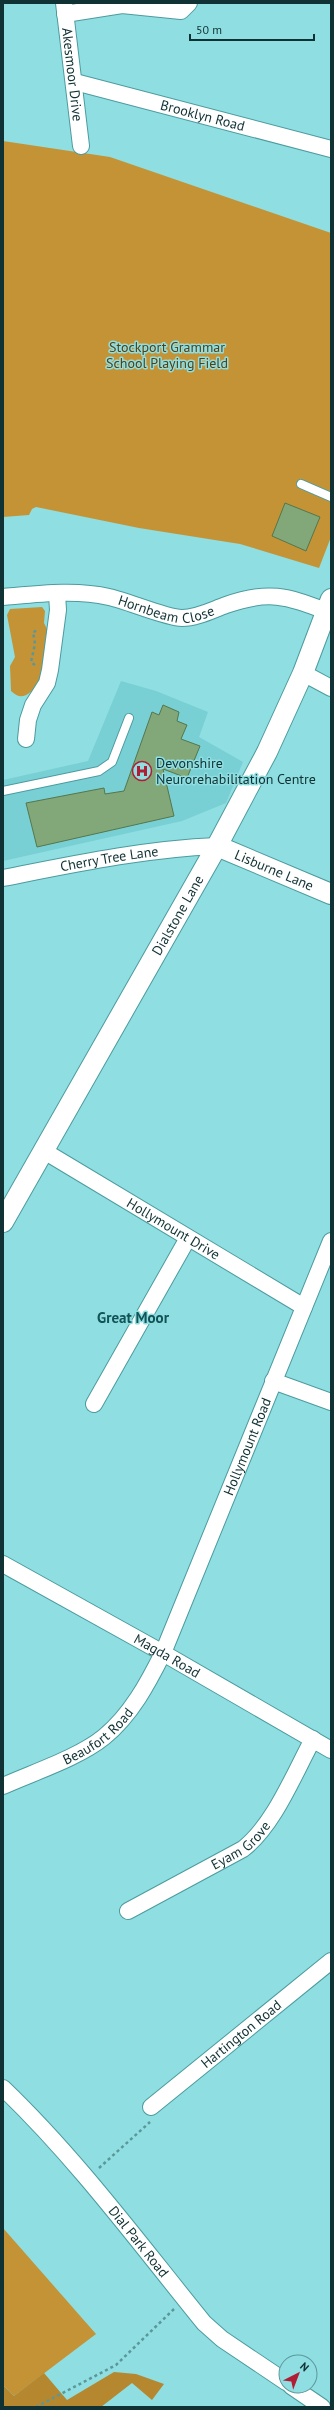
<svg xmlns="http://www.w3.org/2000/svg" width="334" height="2410" font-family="'PT Sans',sans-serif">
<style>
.built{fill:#78d0d5}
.green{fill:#c49336}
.forest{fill:#b5872f}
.building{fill:#82a779;stroke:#54774c}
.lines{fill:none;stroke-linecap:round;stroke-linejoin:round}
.service-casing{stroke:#4c9b9f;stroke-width:10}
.minor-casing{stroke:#4c9b9f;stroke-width:18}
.tertiary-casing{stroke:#4c9b9f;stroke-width:22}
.path{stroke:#5b9799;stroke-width:2.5;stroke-dasharray:3 3;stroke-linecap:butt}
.service{stroke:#fff;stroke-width:8}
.minor{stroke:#fff;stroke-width:16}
.tertiary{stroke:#fff;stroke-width:20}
.labels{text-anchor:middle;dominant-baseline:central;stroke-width:3;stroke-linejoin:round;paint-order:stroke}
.street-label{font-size:14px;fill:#113234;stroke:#8fdee1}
.park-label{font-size:14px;fill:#563e0e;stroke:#8fdee1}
.poi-label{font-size:14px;fill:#113234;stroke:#8fdee1;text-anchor:start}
.neighbourhood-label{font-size:15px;font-weight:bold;fill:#125356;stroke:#8fdee1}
</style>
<rect width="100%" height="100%" fill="#8fdee1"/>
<polygon class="built" points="121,681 156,691 208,712 199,737 243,762 226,803 182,821 3,861 3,780 88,761"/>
<g class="green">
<polygon points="3,141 110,157 331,233 331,537 319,568 240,544 139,528 36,507 32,509 29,515 3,517"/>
<path d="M42 607 45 611 44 623 48 631C42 642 47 653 45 665 41 679 28 708 11 691L10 666 15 657 7 615 10 609Z"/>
<polygon points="3,2228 96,2334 14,2396 3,2385"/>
</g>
<polygon class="forest" points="114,2372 136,2374 164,2384 152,2400 132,2383 101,2407 3,2407 3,2385 14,2396 44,2373 67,2400"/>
<g class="building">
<polygon points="285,503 320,517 306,551 272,536"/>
<polygon points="163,705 179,712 177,721 187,725 181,739 200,746 187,778 163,769 174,816 37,847 26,803 104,788 105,794 124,791 152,712 159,715"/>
</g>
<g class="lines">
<defs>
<g id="service">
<polyline points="301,484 331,497"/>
<polyline points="3,791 99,771 112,762 129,718"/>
</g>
<g id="minor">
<path id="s1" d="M64 3 81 146"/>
<polyline points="65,14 122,5 181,11 189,3"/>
<path id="s2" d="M75 82 331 149"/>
<path id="s3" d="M3 597C37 594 76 589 109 597 128 601 166 618 182 618 197 618 212 610 226 605 269 590 286 596 326 611"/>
<polyline points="303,673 331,688"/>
<polyline points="26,739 28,720 33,705 47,683 50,670 58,610 57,594"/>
<path id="s4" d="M3 878C74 864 144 849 217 846"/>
<path id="s5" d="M44 1151 304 1307"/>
<polyline points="273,1381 331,1402"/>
<polyline points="94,1404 188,1238"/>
<path id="s6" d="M3 1564 163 1653 331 1750"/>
<path id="s7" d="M3 1786C34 1772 78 1758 104 1737 131 1715 148 1683 163 1653L331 1241"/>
<path id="s8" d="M128 1911 243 1849C274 1825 294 1774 313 1739"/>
<path id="s9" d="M3 2088C77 2159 139 2243 204 2323L222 2339 286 2382"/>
<path id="s10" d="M151 2107 331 1961"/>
<polyline points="291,2386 322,2407"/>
</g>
<g id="tertiary">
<path id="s11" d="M217 846 331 894"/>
<path id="s12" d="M3 1222 217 846 267 752 303 673 331 599"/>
</g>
</defs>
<use href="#service" class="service-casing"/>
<use href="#minor" class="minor-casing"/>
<use href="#tertiary" class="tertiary-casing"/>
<g class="path">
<polyline points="35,665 31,662 35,644 33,632 39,630"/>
<polyline points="99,2168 150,2122"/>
<polyline points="36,2407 116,2365 174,2309"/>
</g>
<use href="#service" class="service"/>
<use href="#minor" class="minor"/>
<use href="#tertiary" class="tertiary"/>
</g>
<defs>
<symbol id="hospital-ring" viewBox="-11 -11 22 22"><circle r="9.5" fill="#8fdee1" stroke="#b01d35" stroke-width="1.5"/><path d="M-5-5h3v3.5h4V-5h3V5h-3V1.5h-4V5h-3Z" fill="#b01d35"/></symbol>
</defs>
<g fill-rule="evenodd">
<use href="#hospital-ring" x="131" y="760" width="22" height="22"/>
</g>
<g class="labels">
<g class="street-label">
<text stroke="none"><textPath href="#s1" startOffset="72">Akesmoor Drive</textPath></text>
<text stroke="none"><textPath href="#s2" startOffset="132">Brooklyn Road</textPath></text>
<text stroke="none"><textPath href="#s3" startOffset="166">Hornbeam Close</textPath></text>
<text stroke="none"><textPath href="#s4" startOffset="108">Cherry Tree Lane</textPath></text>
<text stroke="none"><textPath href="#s11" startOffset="62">Lisburne Lane</textPath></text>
<text stroke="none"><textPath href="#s12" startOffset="353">Dialstone Lane</textPath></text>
<text stroke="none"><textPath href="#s5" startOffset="151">Hollymount Drive</textPath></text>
<text stroke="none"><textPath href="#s7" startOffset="439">Hollymount Road</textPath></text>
<text stroke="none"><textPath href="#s6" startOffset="188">Magda Road</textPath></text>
<text stroke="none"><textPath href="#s7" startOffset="108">Beaufort Road</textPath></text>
<text stroke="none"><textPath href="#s8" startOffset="131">Eyam Grove</textPath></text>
<text stroke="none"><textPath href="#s10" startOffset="116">Hartington Road</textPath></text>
<text stroke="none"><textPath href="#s9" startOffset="205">Dial Park Road</textPath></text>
</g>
<g class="park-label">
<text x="167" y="347">Stockport Grammar<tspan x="167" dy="16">School Playing Field</tspan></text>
</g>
<g class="poi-label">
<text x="156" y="763">Devonshire<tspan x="156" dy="16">Neurorehabilitation Centre</tspan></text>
</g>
<g class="neighbourhood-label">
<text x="133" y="1317">Great Moor</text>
</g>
</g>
<rect width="334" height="2410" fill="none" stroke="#113234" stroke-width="8"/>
<g transform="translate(298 2374) rotate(42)"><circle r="19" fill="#8fdee1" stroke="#5d999c"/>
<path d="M0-3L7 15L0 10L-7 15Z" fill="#b01d35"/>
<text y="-6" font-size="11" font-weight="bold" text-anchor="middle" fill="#113234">N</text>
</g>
<path d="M190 34v6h124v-6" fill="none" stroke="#113234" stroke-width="2"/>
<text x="196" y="34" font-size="12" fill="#113234" stroke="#8fdee1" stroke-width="3" paint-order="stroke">50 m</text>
</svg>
